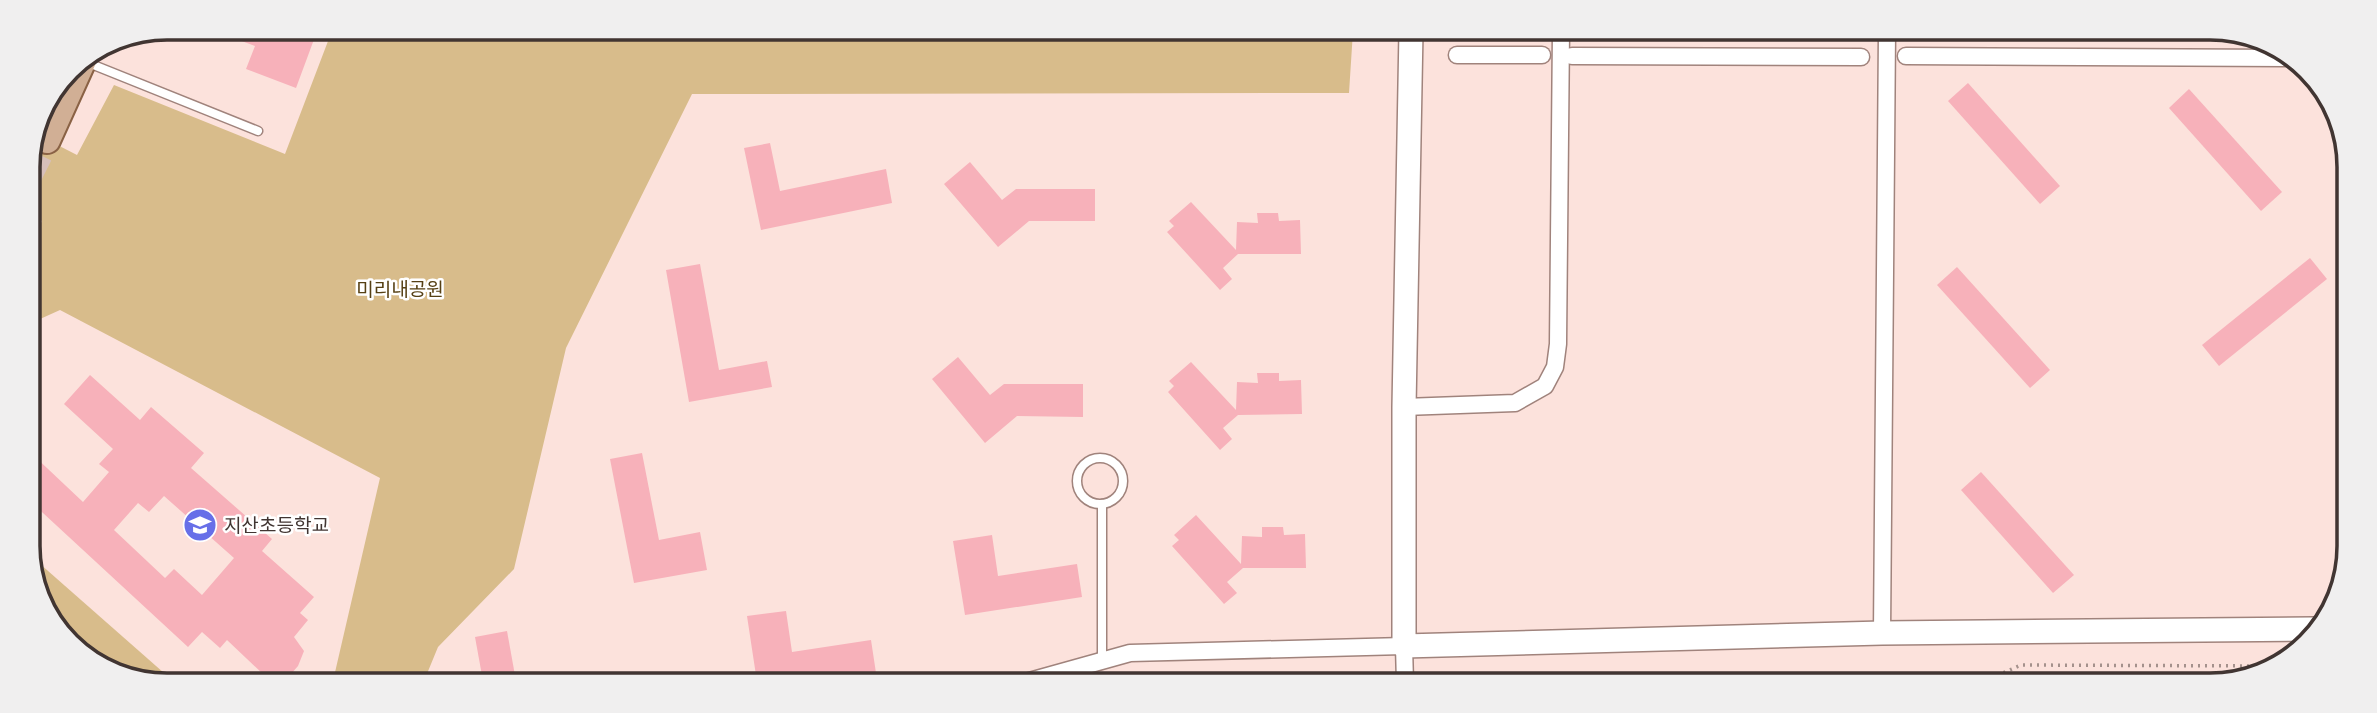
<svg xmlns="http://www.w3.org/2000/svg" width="2377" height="713" font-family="Quicksand,'Noto Sans KR',sans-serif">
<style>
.green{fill:#d8bc8b}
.building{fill:#f7b1ba;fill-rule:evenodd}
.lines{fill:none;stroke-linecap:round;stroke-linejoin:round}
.primary-tunnel{stroke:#d7bfba;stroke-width:26;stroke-dasharray:26 13;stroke-linecap:butt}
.lane-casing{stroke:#a0837c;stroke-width:11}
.street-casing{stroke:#a0837c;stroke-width:19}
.secondary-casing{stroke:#a0837c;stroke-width:26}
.primary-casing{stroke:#8a6245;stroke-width:30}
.path{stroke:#a4918c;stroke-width:3.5;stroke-dasharray:2 5;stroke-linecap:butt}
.lane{stroke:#fff;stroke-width:8}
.street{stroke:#fff;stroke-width:16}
.secondary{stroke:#fff;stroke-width:23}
.primary{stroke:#d1af95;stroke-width:26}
.labels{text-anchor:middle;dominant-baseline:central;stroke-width:5;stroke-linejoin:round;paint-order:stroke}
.park-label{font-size:19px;fill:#564014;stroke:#fff}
.poi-label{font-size:19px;fill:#413532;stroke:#fff;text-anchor:start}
.rim{fill:none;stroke:#413532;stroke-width:3.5}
</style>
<rect width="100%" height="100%" fill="#fce2dc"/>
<g class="green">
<polygon points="333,28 1353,31 1349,93 692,94 566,348 514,569 438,647 424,681 333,681 380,478 60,310 29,324 29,246 42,221 29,213 28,158 34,133 77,155 114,85 285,154"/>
<polygon points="31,556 164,673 157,680 131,680 63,638 31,573"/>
</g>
<g class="building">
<polygon points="213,28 301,28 316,34 296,88 246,69 255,46 212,30"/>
<polygon points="1968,83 2060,186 2040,204 1948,101"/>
<polygon points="2189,89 2282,192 2261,211 2169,108"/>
<polygon points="770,143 780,191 886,169 892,203 761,230 744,148"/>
<polygon points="970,162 1002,200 1016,189 1095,189 1095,221 1029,221 998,247 944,184"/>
<polygon points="1191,202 1236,250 1237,222 1258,223 1257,213 1278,213 1279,221 1300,220 1301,254 1238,254 1223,268 1232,279 1220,290 1167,232 1174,226 1169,221"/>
<polygon points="2310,258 2327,279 2219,366 2202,345"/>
<polygon points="700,264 719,370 767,361 772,387 689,402 666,270"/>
<polygon points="1957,267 2050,370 2030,388 1937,285"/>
<polygon points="958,357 990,395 1004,384 1083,384 1083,417 1017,416 985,443 932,379"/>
<polygon points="1191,362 1236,410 1237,382 1258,383 1257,373 1279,373 1279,381 1301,380 1302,414 1238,415 1223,428 1232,439 1220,450 1168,392 1174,386 1169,381"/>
<path d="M90 375 140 420 151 407 204 453 191 468 272 539 262 551 314 597 300 613 308 620 294 637 304 651 298 666 291 674 283 678 263 674 227 640 220 648 202 632 188 647 30 501V452L83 502 109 472 99 464 113 449 64 404ZM164 496 234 558 202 595 174 569 165 578 114 530 138 503 149 512Z"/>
<polygon points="642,453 659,540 700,532 707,570 634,583 610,459"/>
<polygon points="1981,472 2074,575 2053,593 1961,490"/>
<polygon points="1196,515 1241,564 1242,536 1262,537 1262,527 1283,527 1284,535 1305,534 1306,568 1243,568 1227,582 1237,593 1224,604 1172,546 1179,540 1174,535"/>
<polygon points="992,535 998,576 1077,564 1082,597 965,615 953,541"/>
<polygon points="786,611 792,652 871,640 876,673 816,682 757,682 747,616"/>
<polygon points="507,631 516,681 483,681 475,637"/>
</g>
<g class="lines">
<polyline class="primary-tunnel" points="28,178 47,140"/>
<defs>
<g id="lane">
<polyline points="86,62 258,131"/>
<circle cx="1100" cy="481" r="23"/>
<polyline points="1102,504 1102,660"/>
</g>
<g id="street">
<polyline points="1457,55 1542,55"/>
<polyline points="1572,56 1861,57"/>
<polyline points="1906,56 2287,58"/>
<polyline points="1404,407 1515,403 1545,386 1555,367 1558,344 1561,31"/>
<polyline points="1882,633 1887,32"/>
<polyline points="1026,682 1130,653 1404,646 1405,683"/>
</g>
<polyline id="secondary" points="1411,31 1404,407 1404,646 1882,633 2313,629"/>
<polyline id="primary" points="47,140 84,58"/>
</defs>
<use href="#lane" class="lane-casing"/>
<use href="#street" class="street-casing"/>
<use href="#secondary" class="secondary-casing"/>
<use href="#primary" class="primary-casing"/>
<polyline class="path" points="1978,684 2021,665 2268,666"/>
<use href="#lane" class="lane"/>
<use href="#street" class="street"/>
<use href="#secondary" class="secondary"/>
<use href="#primary" class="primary"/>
</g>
<defs>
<symbol id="school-disc" viewBox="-11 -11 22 22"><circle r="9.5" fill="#676fe8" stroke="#fff"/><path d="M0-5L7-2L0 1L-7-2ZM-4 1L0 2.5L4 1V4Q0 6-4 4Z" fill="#fff"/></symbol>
</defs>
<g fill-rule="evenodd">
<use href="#school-disc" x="181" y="506" width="38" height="38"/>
</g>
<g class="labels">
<g class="park-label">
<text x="400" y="289">미리내공원</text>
</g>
<g class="poi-label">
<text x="224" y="525">지산초등학교</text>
</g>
</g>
<path d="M0 0H2377V713H0ZM167 40H2210A127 127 0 0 1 2337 167V546A127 127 0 0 1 2210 673H167A127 127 0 0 1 40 546V167A127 127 0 0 1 167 40Z" fill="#f0efef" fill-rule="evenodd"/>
<path class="rim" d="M167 40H2210A127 127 0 0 1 2337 167V546A127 127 0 0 1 2210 673H167A127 127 0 0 1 40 546V167A127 127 0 0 1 167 40Z"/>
</svg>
